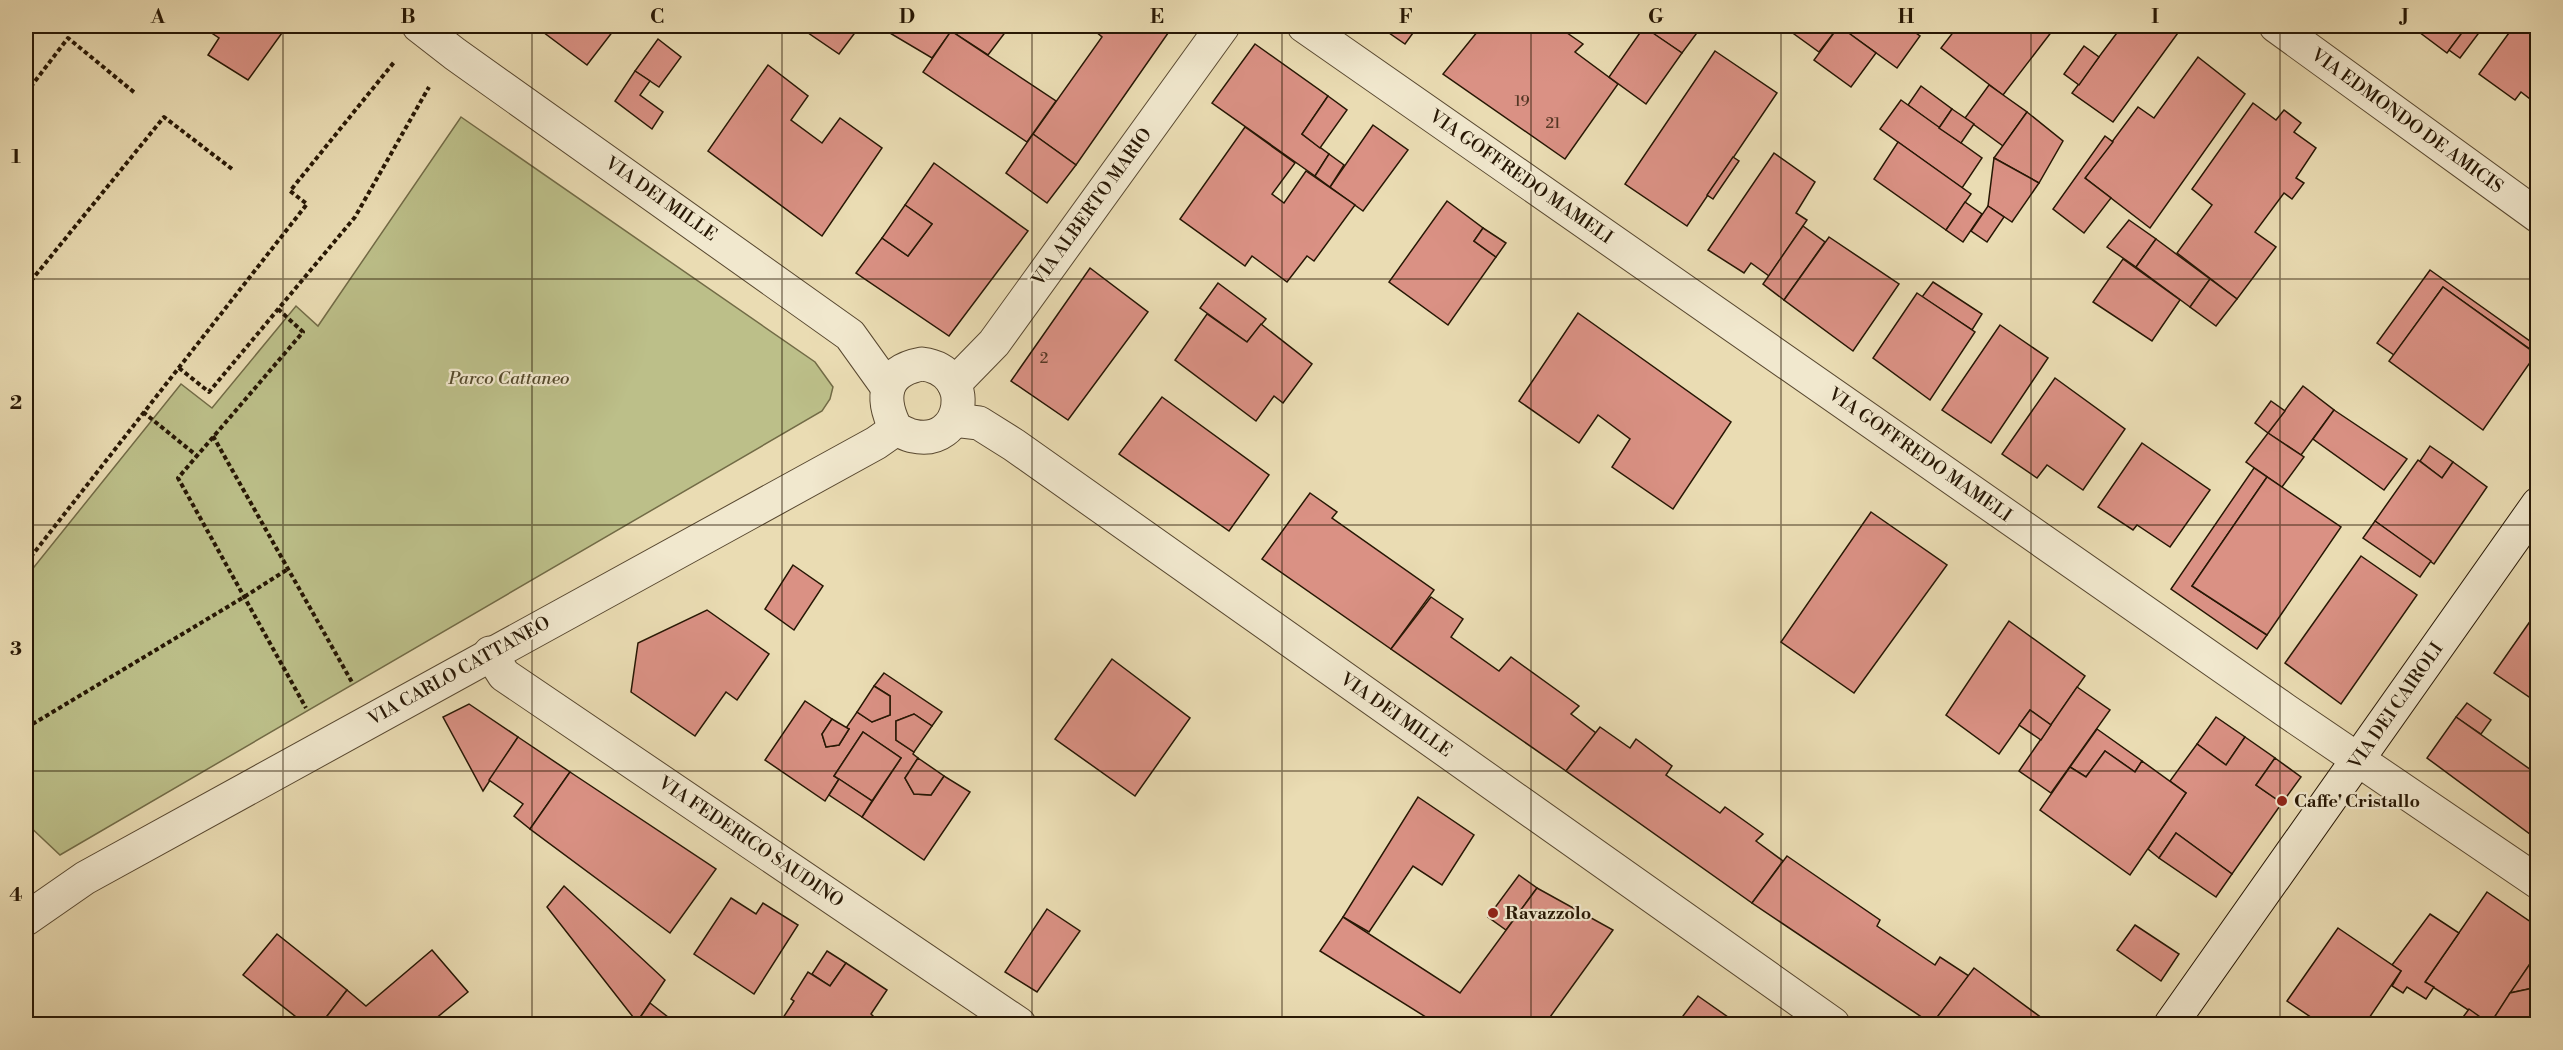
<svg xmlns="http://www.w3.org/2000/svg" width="2563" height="1050" font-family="'Libre Bodoni',serif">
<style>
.green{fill:#bcbf89;stroke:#726b46;stroke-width:1.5}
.building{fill:#da9184;stroke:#271704;stroke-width:1.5}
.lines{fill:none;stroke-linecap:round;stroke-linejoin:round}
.street-casing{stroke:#584830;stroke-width:35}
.secondary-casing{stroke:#271704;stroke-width:35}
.path{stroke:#271704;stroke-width:4;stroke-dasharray:4.5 3;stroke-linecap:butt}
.street{stroke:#f1e8ce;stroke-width:33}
.secondary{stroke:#f1e8ce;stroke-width:33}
.grid{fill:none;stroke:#271704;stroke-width:1.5;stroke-opacity:0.55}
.poi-dot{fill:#8f2418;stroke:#f1e8ce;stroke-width:2}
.labels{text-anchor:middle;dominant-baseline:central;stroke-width:4.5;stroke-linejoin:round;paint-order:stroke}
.number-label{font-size:15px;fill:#543624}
.street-label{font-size:18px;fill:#271704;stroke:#f1e8ce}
.park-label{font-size:18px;font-style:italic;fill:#54492c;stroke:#f1e8ce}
.poi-label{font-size:18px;font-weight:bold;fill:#271704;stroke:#f1e8ce;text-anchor:start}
.neatline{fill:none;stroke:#271704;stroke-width:2}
.grid-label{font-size:20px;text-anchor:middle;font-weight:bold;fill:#271704}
</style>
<rect width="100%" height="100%" fill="#eadcb3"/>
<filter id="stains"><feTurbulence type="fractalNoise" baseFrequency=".00333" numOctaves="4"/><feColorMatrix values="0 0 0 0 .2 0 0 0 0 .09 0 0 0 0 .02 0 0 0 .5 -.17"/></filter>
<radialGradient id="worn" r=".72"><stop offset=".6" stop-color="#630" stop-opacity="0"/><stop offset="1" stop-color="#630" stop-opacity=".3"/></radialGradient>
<polygon class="green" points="461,117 815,362 833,387 830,399 822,411 60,855 26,823 26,577 181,384 212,408 296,306 318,326"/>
<g class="building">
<polygon points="201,26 287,26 248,80 208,55 219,38"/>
<polygon points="535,26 617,26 587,65"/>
<polygon points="798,26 860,26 839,54"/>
<polygon points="878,26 955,26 932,58"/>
<polygon points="955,26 1010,26 988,55 951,31"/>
<polygon points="1089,26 1173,26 1076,165 1033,134 1102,37"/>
<polygon points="1379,26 1418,26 1405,44"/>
<polygon points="1482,26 1539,26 1546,30 1550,26 1557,26 1583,44 1575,52 1618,84 1565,159 1443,74"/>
<polygon points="1642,26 1702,26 1682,53"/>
<polygon points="1783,26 1839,26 1819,52"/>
<polygon points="1839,26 1906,26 1920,36 1897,68"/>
<polygon points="1839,26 1876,53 1851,87 1814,60"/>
<polygon points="1958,26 2056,26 2003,95 1941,48"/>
<polygon points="2122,26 2183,26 2113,122 2072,93"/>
<polygon points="2411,26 2467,26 2447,53"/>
<polygon points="2467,26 2484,26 2460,58 2449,50"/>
<polygon points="2514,26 2538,26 2538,97 2534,102 2521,92 2515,100 2479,74"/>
<polygon points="1644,27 1682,53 1646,104 1609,77"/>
<polygon points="951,31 1056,101 1027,142 923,72"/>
<polygon points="658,39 681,57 659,87 635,71"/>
<polygon points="1255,44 1328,96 1302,134 1329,154 1315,176 1212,103"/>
<polygon points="2084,46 2099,57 2079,85 2064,74"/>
<polygon points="1715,51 1777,93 1687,226 1625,184"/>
<polygon points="2198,57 2245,94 2150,228 2085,178 2138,107 2154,118"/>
<polygon points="768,65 808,96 791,120 822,143 840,118 882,148 822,236 708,151"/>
<polygon points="635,71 650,81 640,95 663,112 652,129 615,101"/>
<polygon points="1989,85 2027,112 2003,146 1965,118"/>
<polygon points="1921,86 1952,109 1939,128 1908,105"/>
<polygon points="1328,96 1347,110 1320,148 1302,134"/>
<polygon points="1901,100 1982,158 1962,188 1880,129"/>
<polygon points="2253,103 2276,120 2284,110 2301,123 2294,132 2316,148 2296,178 2304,183 2292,199 2284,193 2255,232 2276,247 2237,299 2177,253 2212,205 2192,189"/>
<polygon points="1952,109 1974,124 1961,143 1939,128"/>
<polygon points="2027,112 2063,141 2039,183 1994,158"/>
<polygon points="1373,125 1408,150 1363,211 1330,187"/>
<polygon points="1245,127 1295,163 1272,194 1284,203 1306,171 1355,205 1314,261 1307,256 1287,282 1252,256 1245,266 1180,219"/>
<polygon points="1033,134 1076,165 1047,203 1006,173"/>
<polygon points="2105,136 2113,142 2085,178 2111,198 2084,233 2053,209"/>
<polygon points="1898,142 1971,194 1946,230 1874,179"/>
<polygon points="1774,153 1815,182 1796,213 1807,220 1769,276 1751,263 1744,273 1708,250"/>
<polygon points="1329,154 1344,165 1330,187 1315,176"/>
<polygon points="1733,157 1739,161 1713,199 1707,195"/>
<polygon points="1994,158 2039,183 2012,222 1988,206"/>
<polygon points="934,163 1028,231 949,336 856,273 882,238 908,256 932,224 905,205"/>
<polygon points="1447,201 1483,228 1474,241 1496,257 1448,325 1389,282"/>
<polygon points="1965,202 1982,214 1963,242 1946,230"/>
<polygon points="905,205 932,224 908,256 882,238"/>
<polygon points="1988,206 2004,217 1987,242 1971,231"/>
<polygon points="2129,220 2156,239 2136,267 2107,247"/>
<polygon points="1803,226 1825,242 1784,300 1763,284"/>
<polygon points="1483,228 1506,243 1496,257 1474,241"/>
<polygon points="1829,237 1899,284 1853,351 1784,300"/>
<polygon points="2156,239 2210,279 2190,307 2136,267"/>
<polygon points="2123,259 2180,300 2152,341 2093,302"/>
<polygon points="1090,268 1148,312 1068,420 1011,381"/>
<polygon points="2430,270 2534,344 2530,349 2443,287 2394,355 2377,343"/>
<polygon points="2210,279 2237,299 2216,326 2190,307"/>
<polygon points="1933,282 1982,314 1972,330 1922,297"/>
<polygon points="1218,283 1266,319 1247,342 1200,308"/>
<polygon points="2443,287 2536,354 2483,430 2389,361"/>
<polygon points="1917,293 1975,332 1930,400 1873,358"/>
<polygon points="1578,313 1731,422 1673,509 1612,467 1630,439 1598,415 1579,443 1519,401"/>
<polygon points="1207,314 1247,342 1261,324 1312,364 1283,403 1274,396 1256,421 1175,360"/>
<polygon points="2000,325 2048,358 1991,443 1942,410"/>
<polygon points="2055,378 2125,429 2083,490 2047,465 2037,478 2002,454"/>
<polygon points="2303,386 2334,410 2301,455 2268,433"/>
<polygon points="1162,397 1269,475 1229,531 1119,454"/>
<polygon points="2271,401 2285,411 2268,433 2255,423"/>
<polygon points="2334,410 2407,459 2384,490 2313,439"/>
<polygon points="2268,433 2304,457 2282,487 2246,462"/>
<polygon points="2142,443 2210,490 2170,547 2137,525 2133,530 2098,507"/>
<polygon points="2430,446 2453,462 2442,478 2420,461"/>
<polygon points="2418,460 2442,478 2453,462 2487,487 2434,564 2375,521"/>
<polygon points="2254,468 2267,477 2192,586 2267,635 2257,649 2171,589"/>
<polygon points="2267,477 2341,527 2267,635 2192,586"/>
<polygon points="1310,493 1337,512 1332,518 1434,590 1391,649 1262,559"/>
<polygon points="1871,512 1947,565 1854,693 1781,642"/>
<polygon points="2375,521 2431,561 2420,577 2363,538"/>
<polygon points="2361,556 2417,595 2341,704 2285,663"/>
<polygon points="793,565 823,586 794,630 765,609"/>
<polygon points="1431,597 1463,619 1451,637 1499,671 1511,657 1579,706 1571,714 1596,733 1566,771 1391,649"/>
<polygon points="707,610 769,654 737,700 726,692 695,736 631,692 638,643"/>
<polygon points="2538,610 2538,703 2494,673"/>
<polygon points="2009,621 2085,676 2051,725 2030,710 1999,754 1946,715"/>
<polygon points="1112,659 1190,718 1135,796 1055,739"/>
<polygon points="884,673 942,712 932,726 914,714 896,721 896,740 914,752 913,754 918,758 905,778 914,794 931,795 944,776 970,792 924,860 862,817 901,758 863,732 834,776 839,779 825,801 765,760 805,701 832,719 822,734 826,747 839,745 849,729 846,728 857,712 872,722 890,715 890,696 874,686"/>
<polygon points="874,686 890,696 890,715 872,722 857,712"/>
<polygon points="2077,687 2110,710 2051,793 2019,771"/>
<polygon points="2467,703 2491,720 2481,734 2456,717"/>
<polygon points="469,704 518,737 483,791 443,717"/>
<polygon points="2030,710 2051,725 2041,740 2019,725"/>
<polygon points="914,714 932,726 914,752 896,740 896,721"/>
<polygon points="2216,717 2245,737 2226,765 2197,744"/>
<polygon points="2456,717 2534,772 2538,768 2538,840 2427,758"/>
<polygon points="832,719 849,729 839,745 826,747 822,734"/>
<polygon points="1600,727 1630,748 1636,739 1672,766 1666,775 1720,813 1725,807 1763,834 1756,841 1783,861 1752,903 1566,771"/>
<polygon points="2097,729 2142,761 2135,772 2105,751 2086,777 2070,767"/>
<polygon points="863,732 901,758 872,801 834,776"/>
<polygon points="518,737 570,772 530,829 514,816 523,804 489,780"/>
<polygon points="2245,737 2275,758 2256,785 2282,803 2232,874 2176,833 2159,858 2148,849 2186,793 2170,781 2197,744 2226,765"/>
<polygon points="2105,751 2135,772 2142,761 2186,793 2130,875 2040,810 2070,767 2086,777"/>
<polygon points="918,758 944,776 931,795 914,794 905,778"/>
<polygon points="2275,758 2301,777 2282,803 2256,785"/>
<polygon points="570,772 716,869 670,933 530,829"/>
<polygon points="839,779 872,801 862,817 829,795"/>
<polygon points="1418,797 1474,835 1442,885 1413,866 1369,932 1343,917"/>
<polygon points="2176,833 2232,874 2216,897 2159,858"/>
<polygon points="1787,856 1880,920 1877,926 1935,965 1940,957 1969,976 1932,1024 1752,903"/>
<polygon points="1519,875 1537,888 1506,930 1488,917"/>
<polygon points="564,886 665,980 637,1022 547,907"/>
<polygon points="1537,888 1613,930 1545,1024 1437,1024 1320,951 1343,917 1460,993"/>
<polygon points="2487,892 2538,927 2538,952 2490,1024 2425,982"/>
<polygon points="731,898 756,914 763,903 798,925 754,994 694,954"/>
<polygon points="1047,909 1080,931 1037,992 1005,972"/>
<polygon points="2430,914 2459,933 2425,982 2434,987 2426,999 2407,987 2403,993 2392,986 2401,971 2392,965"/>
<polygon points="2135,925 2179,954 2161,981 2117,950"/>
<polygon points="2338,928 2401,971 2365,1024 2321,1024 2287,1001"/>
<polygon points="277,934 347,990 321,1024 305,1024 243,975"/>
<polygon points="432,950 468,992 429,1024 321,1024 347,990 366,1006"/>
<polygon points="827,951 846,963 830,986 812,974"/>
<polygon points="2538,952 2538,987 2510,993"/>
<polygon points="846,963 887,990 871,1014 876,1019 872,1024 779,1024 794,1001 791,999 808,972 830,986"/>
<polygon points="1974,968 2050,1024 1932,1024"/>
<polygon points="2538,987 2538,1024 2496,1024 2492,1021 2510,993"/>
<polygon points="1698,996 1738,1024 1677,1024"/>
<polygon points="650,1003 677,1024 639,1024 637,1022"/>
<polygon points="2469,1009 2490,1024 2458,1024"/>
</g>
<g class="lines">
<defs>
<g id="street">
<polyline points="419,26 455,54 850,335 888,388"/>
<polyline points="1304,26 2285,710 2538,882"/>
<polyline points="2276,26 2538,216"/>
<path d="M922 364C978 371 964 448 913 436 907 435 901 431 896 429 880 398 883 371 922 364Z"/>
<polyline points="954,384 994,343 1223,26"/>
<polyline points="954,420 979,423 1014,445 1833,1024"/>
<polyline points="490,653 504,675 1019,1024"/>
<polyline points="26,919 85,878 876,443 896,429"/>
</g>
<polyline id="secondary" points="2171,1024 2538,504"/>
</defs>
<use href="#street" class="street-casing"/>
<use href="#secondary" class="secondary-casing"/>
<g class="path">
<polyline points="34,26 36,27"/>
<polyline points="26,93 68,38 135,93"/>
<polyline points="26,287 164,117 232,169"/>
<polyline points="278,309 303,332 178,478 306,708"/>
<polyline points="179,368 209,392 355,217 429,87"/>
<polyline points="143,412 196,455"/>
<polyline points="213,436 353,684"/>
<polyline points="26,563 307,204 290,191 395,61"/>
<polyline points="26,728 244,597 288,569"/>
</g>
<use href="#street" class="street"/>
<use href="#secondary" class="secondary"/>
</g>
<path class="grid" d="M283 26V1024M532 26V1024M782 26V1024M1032 26V1024M1282 26V1024M1531 26V1024M1781 26V1024M2031 26V1024M2280 26V1024M26 279H2538M26 525H2538M26 771H2538"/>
<g class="poi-dot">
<circle cx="2282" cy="801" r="6"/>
<circle cx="1493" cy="913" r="6"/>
</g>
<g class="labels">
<g class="number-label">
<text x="1522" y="101">19</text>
<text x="1553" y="123">21</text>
<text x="1044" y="358">2</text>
</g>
<g class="street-label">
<text transform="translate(2407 121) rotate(36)">VIA EDMONDO DE AMICIS</text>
<text transform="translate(1521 177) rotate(35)">VIA GOFFREDO MAMELI</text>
<text transform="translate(661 199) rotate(35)">VIA DEI MILLE</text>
<text transform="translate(1092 207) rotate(-54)">VIA ALBERTO MARIO</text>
<text transform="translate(1920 455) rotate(35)">VIA GOFFREDO MAMELI</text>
<text transform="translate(459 671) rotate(-29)">VIA CARLO CATTANEO</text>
<text transform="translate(2396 706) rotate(-55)">VIA DEI CAIROLI</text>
<text transform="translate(1396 715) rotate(35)">VIA DEI MILLE</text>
<text transform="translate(751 842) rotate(34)">VIA FEDERICO SAUDINO</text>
</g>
<g class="park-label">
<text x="509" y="378">Parco Cattaneo</text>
</g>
<g class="poi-label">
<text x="2294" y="801">Caffe' Cristallo</text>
<text x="1505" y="913">Ravazzolo</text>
</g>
</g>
<rect width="2563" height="1050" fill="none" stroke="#eadcb3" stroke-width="66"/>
<rect x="33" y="33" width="2497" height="984" class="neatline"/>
<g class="grid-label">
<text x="158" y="23">A</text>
<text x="408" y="23">B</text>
<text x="657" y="23">C</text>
<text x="907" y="23">D</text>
<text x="1157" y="23">E</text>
<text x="1406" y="23">F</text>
<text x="1656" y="23">G</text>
<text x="1906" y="23">H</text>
<text x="2155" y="23">I</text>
<text x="2405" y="23">J</text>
<text x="16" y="163">1</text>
<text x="16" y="409">2</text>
<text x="16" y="655">3</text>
<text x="16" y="901">4</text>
</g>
<rect width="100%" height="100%" filter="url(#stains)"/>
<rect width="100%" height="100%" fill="url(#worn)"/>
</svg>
